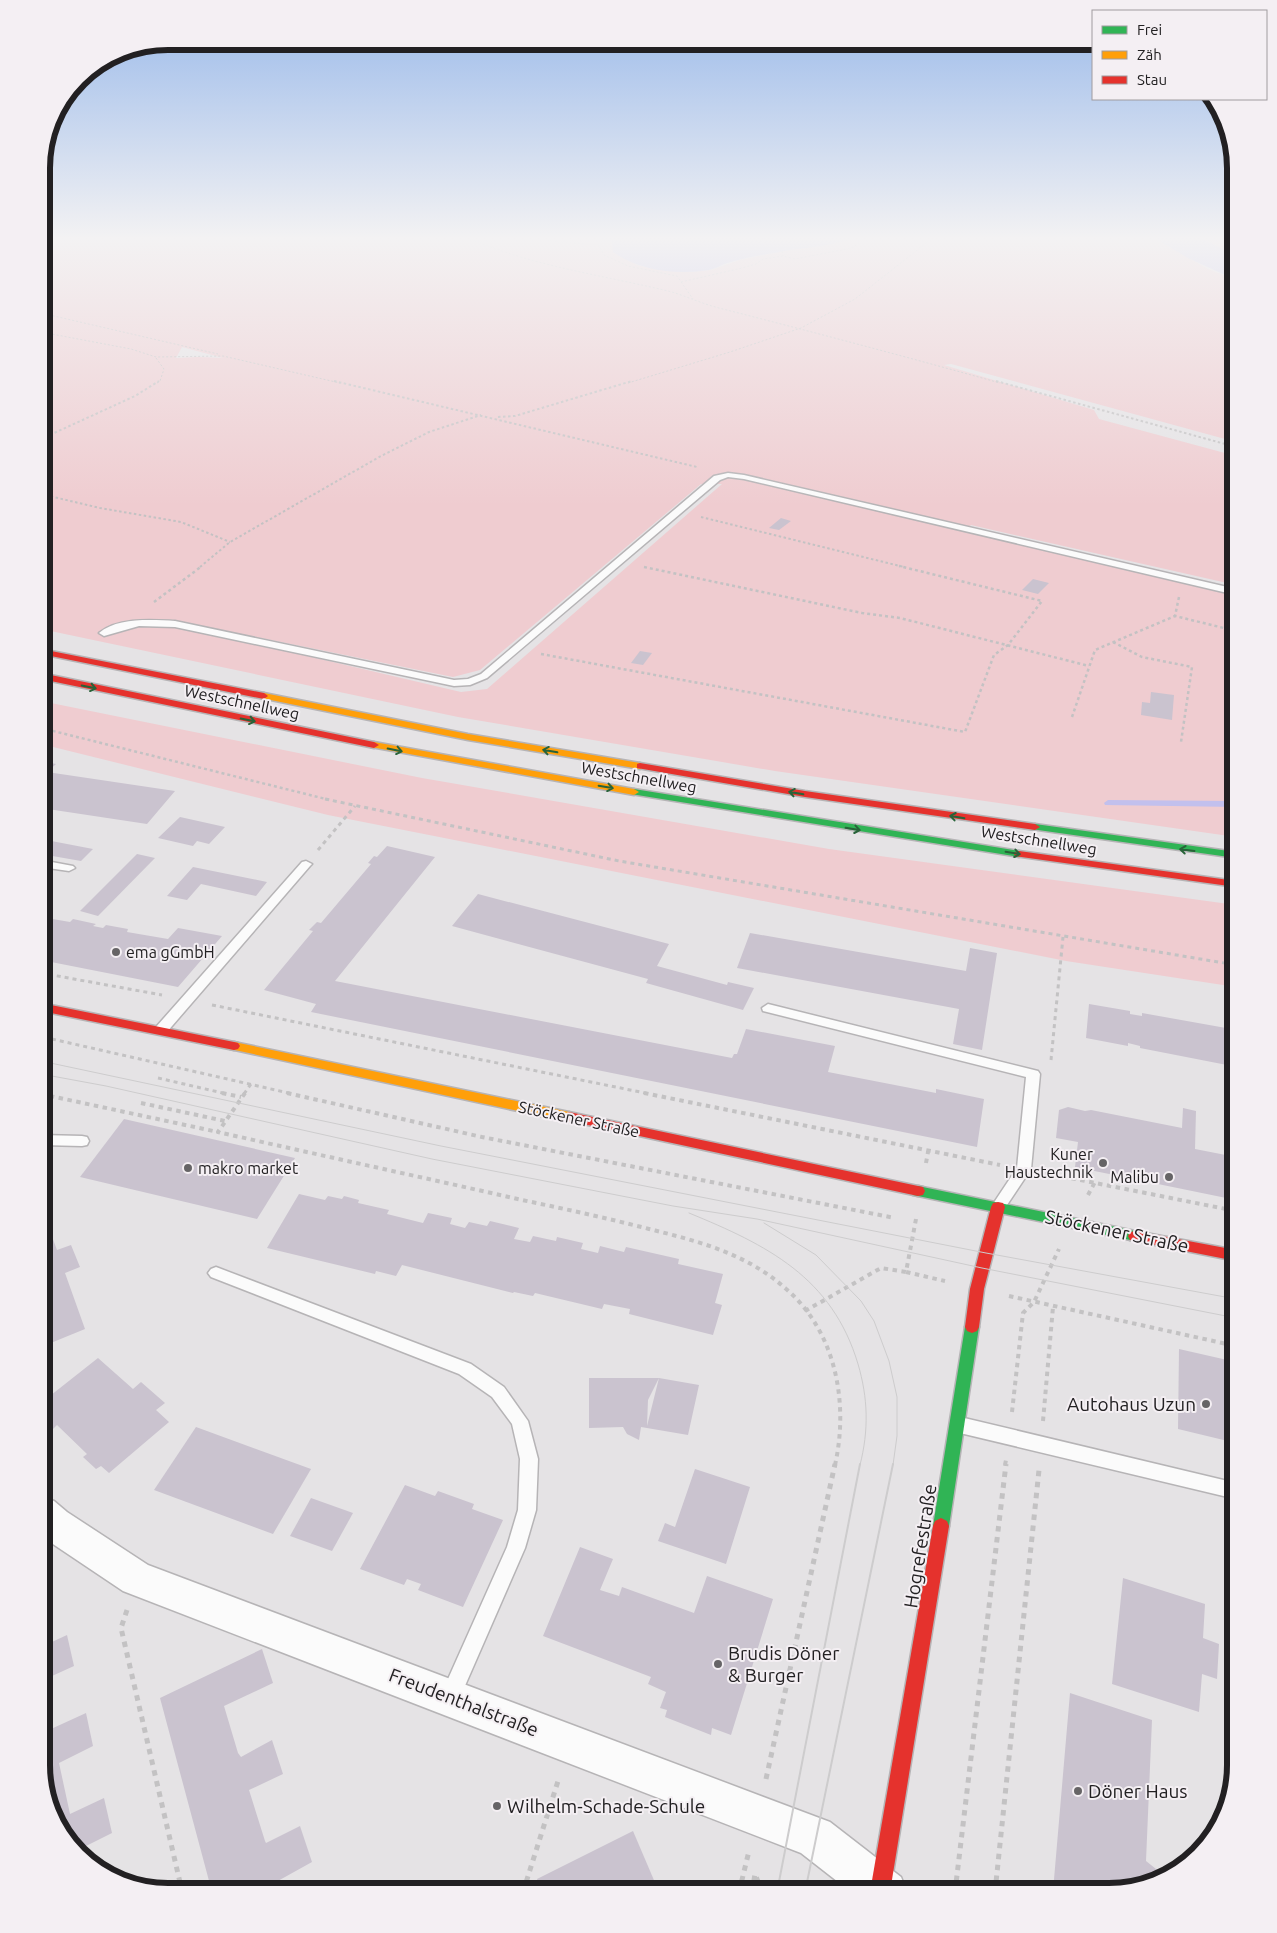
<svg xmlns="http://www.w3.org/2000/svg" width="1277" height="1933" font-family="Ubuntu,sans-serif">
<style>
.green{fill:#efccd0;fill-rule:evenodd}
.water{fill:#c2c0ed}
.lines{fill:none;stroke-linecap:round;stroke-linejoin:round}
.stream{fill:#c2c0ed;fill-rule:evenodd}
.building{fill:#cac3cf}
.lane-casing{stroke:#b6b4b6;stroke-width:3}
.street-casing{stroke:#b6b4b6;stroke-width:3}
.fast-casing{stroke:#b6b4b6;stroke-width:3}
.slow-casing{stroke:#b6b4b6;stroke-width:3}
.jam-casing{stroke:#b6b4b6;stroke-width:3}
.path-far5{stroke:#c3c2c3;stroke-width:1;stroke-dasharray:2 2;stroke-linecap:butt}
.path-far4{stroke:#c3c2c3;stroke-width:2;stroke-dasharray:2.5 2.5;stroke-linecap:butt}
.path-far3{stroke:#c3c2c3;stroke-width:2.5;stroke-dasharray:3 3;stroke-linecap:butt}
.path-far2{stroke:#c3c2c3;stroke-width:3;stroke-dasharray:4 4;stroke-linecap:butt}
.path-far1{stroke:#c3c2c3;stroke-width:4;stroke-dasharray:4.5 4.5;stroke-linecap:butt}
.path{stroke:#c3c2c3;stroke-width:5;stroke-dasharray:5.5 5.5;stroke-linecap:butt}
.lane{fill:#fbfbfb;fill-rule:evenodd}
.street{fill:#fbfbfb;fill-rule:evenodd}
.fast{fill:#30b455;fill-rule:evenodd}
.slow{fill:#ff9f0a;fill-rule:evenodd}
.jam{fill:#e5322d;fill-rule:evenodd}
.tram-far1{stroke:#cdcccd;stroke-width:1}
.tram{stroke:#cdcccd;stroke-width:2}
.oneway{stroke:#286339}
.poi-dot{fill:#666466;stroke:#f4eff3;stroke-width:2}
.labels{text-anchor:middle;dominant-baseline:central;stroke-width:4;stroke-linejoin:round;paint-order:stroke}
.street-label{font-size:16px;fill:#222022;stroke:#f4eff3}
.poi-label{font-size:16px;fill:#222022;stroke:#f4eff3;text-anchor:start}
.near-street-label{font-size:19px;fill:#222022;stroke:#f4eff3}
.near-poi-label{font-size:19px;fill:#222022;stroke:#f4eff3;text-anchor:start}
.rim{fill:none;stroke:#222022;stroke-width:6}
</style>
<rect width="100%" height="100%" fill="#e5e3e5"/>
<g class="green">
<path d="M41 236H585L612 241 613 247 637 265 661 270 692 272 711 270 740 260 857 236H1151L1208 269 1236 280V442L951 364 944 365 1094 410 1099 419 1236 456V585L971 525 965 532 1236 596V837L775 771 458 717 41 629ZM182 347 223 358H224L198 357 176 358ZM701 484H722L487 689 461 692 239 640 246 635 453 677 480 670Z"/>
<polygon points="1197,236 1236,236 1236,256"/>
<polygon points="41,701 422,778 829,849 1236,905 1236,987 1066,961 328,815 41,744"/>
</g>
<g class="water">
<path d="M585 236H857C834 247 804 247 779 252 761 255 744 258 727 263 721 265 715 269 709 270 677 275 640 271 613 252L612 241Z"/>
<polygon points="1151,236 1197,236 1236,256 1236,280 1188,258"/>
</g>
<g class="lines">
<polygon class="stream" points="1108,800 1236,801 1236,807 1105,805 1104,803"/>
</g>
<g class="building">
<polygon points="781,518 791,521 779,530 769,528"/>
<polygon points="1033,579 1049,583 1038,594 1022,590"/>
<polygon points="640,651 652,653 643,665 631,663"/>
<polygon points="1151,692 1174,695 1172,720 1141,715 1142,702 1150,703"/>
<polygon points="41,761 56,764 47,772 175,791 147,824 41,808"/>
<polygon points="180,817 225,827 209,844 197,841 193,846 158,838"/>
<polygon points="41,839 93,849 81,861 41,854"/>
<polygon points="387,846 435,857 335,981 732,1058 734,1054 737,1054 746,1029 835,1046 828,1072 936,1093 936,1089 984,1099 977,1147 311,1012 316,1004 264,990 313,931 309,930 317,922 321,923 371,864 368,863 374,856 377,857"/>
<polygon points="137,854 155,858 98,916 80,911"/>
<polygon points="193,867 267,882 256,896 201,884 187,900 167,896"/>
<polygon points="478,894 669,944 657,966 727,985 728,982 754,988 743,1010 646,983 648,979 452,926"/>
<polygon points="41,917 70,922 73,919 96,924 93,926 103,928 106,925 128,929 127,932 168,939 178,928 222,936 178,987 41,960"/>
<polygon points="750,933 966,971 970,948 997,953 982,1050 953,1044 959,1009 737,968"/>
<polygon points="1089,1004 1130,1011 1130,1014 1142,1016 1142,1013 1226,1028 1226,1031 1236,1033 1236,1063 1227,1062 1227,1065 1140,1048 1140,1046 1128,1043 1128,1046 1086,1038"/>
<polygon points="1068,1107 1085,1111 1091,1110 1182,1128 1183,1108 1196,1111 1195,1149 1236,1157 1236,1200 1075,1167 1078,1142 1056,1138 1059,1110"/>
<polygon points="124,1119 295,1158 257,1219 80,1177"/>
<polygon points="299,1194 325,1200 328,1196 342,1199 344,1196 359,1200 358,1203 389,1210 387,1214 423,1223 428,1213 452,1218 450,1224 465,1228 469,1222 487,1226 490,1221 519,1228 514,1239 530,1242 533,1236 556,1241 557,1237 583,1243 581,1249 598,1253 600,1246 624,1252 626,1247 679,1259 678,1264 723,1274 715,1303 722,1305 713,1335 629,1314 630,1309 604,1304 602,1309 535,1293 533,1296 514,1292 513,1293 402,1265 396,1276 376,1271 375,1274 267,1248"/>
<polygon points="41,1207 57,1250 71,1245 80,1267 65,1273 85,1329 41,1347"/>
<polygon points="1179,1349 1236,1362 1236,1443 1178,1429"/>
<polygon points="98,1358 133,1389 141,1382 165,1403 156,1410 169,1422 109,1473 101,1466 96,1469 83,1457 87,1454 57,1425 53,1429 41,1418 44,1414 41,1412 41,1403"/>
<polygon points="589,1378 659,1378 648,1400 647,1426 659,1378 699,1385 688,1435 641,1427 639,1440 627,1434 623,1427 589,1428"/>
<polygon points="196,1427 311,1469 273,1534 154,1490"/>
<polygon points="695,1469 750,1487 726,1564 658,1541 665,1523 675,1527"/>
<polygon points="405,1485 435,1496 438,1491 474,1504 472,1509 503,1520 463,1607 418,1590 421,1584 407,1579 404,1585 360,1569"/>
<polygon points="311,1498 353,1513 332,1551 290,1536"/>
<polygon points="580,1547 613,1559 600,1590 619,1596 622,1587 694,1613 707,1576 773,1599 731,1735 712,1728 711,1735 665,1717 667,1710 660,1708 666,1692 648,1684 651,1677 543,1636"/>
<polygon points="1123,1578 1205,1604 1203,1638 1219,1644 1217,1679 1202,1674 1199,1712 1112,1684"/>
<polygon points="67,1635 74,1666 41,1681 41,1647"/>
<polygon points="262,1649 273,1683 224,1706 238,1753 241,1757 272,1740 283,1774 249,1790 265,1841 266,1843 300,1826 312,1862 276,1882 279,1892 212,1892 160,1698"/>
<polygon points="41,1687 51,1729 86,1713 93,1746 59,1763 70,1814 104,1798 112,1833 78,1850 58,1828 41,1765"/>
<polygon points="1070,1693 1152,1720 1146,1861 1166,1877 1109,1892 1053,1891"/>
<polygon points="633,1831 659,1892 542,1892 537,1879"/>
</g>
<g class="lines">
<defs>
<g id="lane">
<path d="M728 473 744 475 1236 589V595L744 479 728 477 720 480 487 678 470 685 454 686 175 627 139 626 104 636 99 633C118 617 152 620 175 621L454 680 468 679 481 674 714 476Z"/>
<polygon points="41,860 73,866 75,868 69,871 41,867"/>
<polygon points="306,861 312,864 310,866 166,1033 156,1033 154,1030 156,1027 302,862"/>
<polygon points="768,1004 1038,1071 1040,1074 1031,1169 1003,1211 998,1213 993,1211 991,1207 1017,1168 1026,1077 763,1011 762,1008"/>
<polygon points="41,1135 82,1136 87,1137 89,1141 87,1145 82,1146 41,1145"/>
<polygon points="216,1267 471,1364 504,1387 528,1421 538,1459 536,1510 525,1548 457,1704 450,1707 443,1704 440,1697 507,1547 518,1510 520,1459 512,1424 492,1397 459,1374 211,1277 208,1273 211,1269"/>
<polygon points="960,1417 1236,1483 1236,1499 960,1433 954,1430 952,1425 954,1420"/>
</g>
<polygon id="street" points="41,1496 54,1501 67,1512 148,1565 830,1822 901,1877 907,1892 851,1892 801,1853 123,1591 41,1536"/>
<g id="fast">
<polygon points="634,789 1019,851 1024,854 1019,857 631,794 629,792 631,790"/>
<polygon points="1035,824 1236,852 1236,858 1031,829 1030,827"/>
<polygon points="918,1186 1135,1231 1140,1232 1142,1236 1140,1240 1135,1241 918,1196 913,1195 911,1191 913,1187"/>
<polygon points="972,1321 977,1323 979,1327 949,1526 947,1531 941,1534 935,1531 933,1526 965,1327 967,1323"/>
</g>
<g id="slow">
<polygon points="264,693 468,734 640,763 645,766 640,769 468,740 261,698 261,694"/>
<polygon points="374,742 634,789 639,792 634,795 371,747 371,743"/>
<polygon points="234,1042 569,1112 573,1114 575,1117 573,1120 569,1122 230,1049 228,1046 230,1043"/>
</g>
<g id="jam">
<polygon points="41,649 264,693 268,696 264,699 41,654"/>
<polygon points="41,673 374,742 379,745 374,748 41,679"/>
<polygon points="640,763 805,791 1035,824 1040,827 1035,830 805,797 637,768 637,764"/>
<polygon points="1019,851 1236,881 1236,887 1015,856 1014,854 1015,852"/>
<polygon points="41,1003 234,1042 238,1043 240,1046 238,1049 234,1050 41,1011"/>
<polygon points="569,1112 918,1186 923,1187 925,1191 923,1195 918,1196 565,1120 563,1117 565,1114"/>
<polygon points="998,1202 1003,1203 1005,1207 984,1289 979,1327 977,1331 972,1333 967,1331 965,1327 970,1289 991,1207 993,1203"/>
<polygon points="1135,1231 1236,1250 1236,1261 1130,1240 1128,1236 1130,1232"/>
<polygon points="941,1518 947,1521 949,1526 890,1892 870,1892 933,1526 935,1521"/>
</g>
</defs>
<use href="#lane" class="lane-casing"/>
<use href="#street" class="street-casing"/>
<use href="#fast" class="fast-casing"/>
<use href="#slow" class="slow-casing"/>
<use href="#jam" class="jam-casing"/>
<g class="path-far5">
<path d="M464 236C529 266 603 275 672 292 688 297 703 304 719 308 813 332 907 357 1000 383"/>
<polyline points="539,236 549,241 599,245 604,255 628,266 677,276 693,299"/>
<polyline points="854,238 859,239"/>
<polyline points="782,251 783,256"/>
<polyline points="681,282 742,268 756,264 763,259 783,256 795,259 852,248 859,243 859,239 873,236"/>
<polyline points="41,313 218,354"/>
<polyline points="41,332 131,349 156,357 223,356 340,383"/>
<polyline points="156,358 164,369 160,381 157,383"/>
<polyline points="628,383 730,352 801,328 855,299 935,236"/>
</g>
<g class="path-far4">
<polyline points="334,381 697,467"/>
<polyline points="996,381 1236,447"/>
<polyline points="498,417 515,416 632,381"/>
<polyline points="41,439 135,396 159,381"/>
<polyline points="41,494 100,508 181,522 230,542"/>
<polyline points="701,517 904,567"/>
<polyline points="200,567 230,542 381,456 429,432 481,415"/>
</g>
<g class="path-far3">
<polyline points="644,567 862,613 900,618 1089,666"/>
<polyline points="1179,597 1175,616 1236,631"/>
<polyline points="154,602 202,566"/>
<polyline points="1113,642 1142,657 1192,667 1181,742"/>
<polyline points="541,654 965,732 994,655 1008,645 1042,601 899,566"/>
<polyline points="1072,717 1095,650 1175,616"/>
<polyline points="41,728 330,800"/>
</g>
<g class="path-far2">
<polyline points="325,799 619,861 1236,965"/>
<polyline points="318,850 355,806"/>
<polyline points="41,973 162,995"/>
<polyline points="212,1005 650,1094"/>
<polyline points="52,1039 293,1094"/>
<polyline points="1051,1060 1063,937"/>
<polyline points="158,1078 227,1094"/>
<polyline points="244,1094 251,1084"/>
</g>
<g class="path-far1">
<polyline points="222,1093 241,1097"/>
<path d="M245 1093 218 1132C319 1155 421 1177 522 1200 565 1209 607 1218 649 1229 698 1241 747 1254 785 1288 836 1331 849 1403 835 1465"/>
<polyline points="287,1093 482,1137 895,1218"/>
<polyline points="644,1093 1000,1165"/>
<polyline points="41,1094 218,1132"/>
<polyline points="141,1103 225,1121"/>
<polyline points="926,1163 928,1152"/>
<polyline points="1045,1173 1236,1211"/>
<polyline points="1088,1195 1095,1182"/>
<polyline points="916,1219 906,1272 945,1281"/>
<polyline points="1009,1296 1236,1346"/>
<polyline points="805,1311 881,1268 906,1272"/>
<polyline points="1012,1412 1023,1313 1034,1302 1059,1249"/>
<polyline points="1043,1421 1053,1307"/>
<polyline points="1005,1465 1006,1460"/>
</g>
<g class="path">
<polyline points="127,1610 121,1628 182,1891"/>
<polyline points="766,1779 835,1464"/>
<polyline points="523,1892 559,1778"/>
<polyline points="739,1892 749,1851"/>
<polyline points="752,1892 755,1874 762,1892"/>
<polyline points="955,1892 1006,1464"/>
<polyline points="995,1892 1039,1470"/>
</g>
<use href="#lane" class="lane"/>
<use href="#street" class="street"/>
<use href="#fast" class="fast"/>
<use href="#slow" class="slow"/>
<use href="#jam" class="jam"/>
<g class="tram-far1">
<polyline points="41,1061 441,1146 986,1253 1236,1299"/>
<polyline points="41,1074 106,1086 432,1159 673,1206 757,1219 982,1268 1236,1318"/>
<path d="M689 1213C767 1245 832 1277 858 1364 868 1398 869 1430 860 1465"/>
<polyline points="764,1223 816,1255 861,1301 874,1321 889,1361 897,1397 897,1436 893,1465"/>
</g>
<g class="tram">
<polyline points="777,1892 860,1464"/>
<polyline points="805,1892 893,1464"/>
</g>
</g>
<defs><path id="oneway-shaft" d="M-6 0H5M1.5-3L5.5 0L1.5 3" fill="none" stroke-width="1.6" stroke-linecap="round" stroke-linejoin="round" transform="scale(1.25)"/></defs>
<g class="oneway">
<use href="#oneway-shaft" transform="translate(89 687) rotate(12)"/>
<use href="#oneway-shaft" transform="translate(248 720) rotate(12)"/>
<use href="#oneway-shaft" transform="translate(395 750) rotate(11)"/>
<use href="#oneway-shaft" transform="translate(550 751) rotate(-170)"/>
<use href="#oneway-shaft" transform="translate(606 787) rotate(10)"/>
<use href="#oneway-shaft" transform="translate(796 793) rotate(-170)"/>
<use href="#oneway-shaft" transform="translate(957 817) rotate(-171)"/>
<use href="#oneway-shaft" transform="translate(853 829) rotate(9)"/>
<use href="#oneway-shaft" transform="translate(1187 850) rotate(-173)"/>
<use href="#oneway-shaft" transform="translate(1013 853) rotate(9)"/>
</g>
<linearGradient id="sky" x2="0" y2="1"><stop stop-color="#99b9ea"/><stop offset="0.47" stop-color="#f3f2f3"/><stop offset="1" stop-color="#f3f2f3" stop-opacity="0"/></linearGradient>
<rect width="1277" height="506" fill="url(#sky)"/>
<g class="poi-dot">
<circle cx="116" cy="952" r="5"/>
<circle cx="1103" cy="1163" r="5"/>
<circle cx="188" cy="1168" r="5"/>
<circle cx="1169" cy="1177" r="5"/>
<circle cx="1206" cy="1404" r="5"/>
<circle cx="718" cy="1664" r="5"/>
<circle cx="1078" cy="1791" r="5"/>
<circle cx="497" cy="1806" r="5"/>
</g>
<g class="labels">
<g class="street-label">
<text transform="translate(242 702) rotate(12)">Westschnellweg</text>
<text transform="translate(639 777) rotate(10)">Westschnellweg</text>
<text transform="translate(1039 840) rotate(9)">Westschnellweg</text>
<text transform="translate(579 1119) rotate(12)">Stöckener Straße</text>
</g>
<g class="poi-label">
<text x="126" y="952">ema gGmbH</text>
<text x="1093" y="1154" text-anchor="end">Kuner<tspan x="1093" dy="18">Haustechnik</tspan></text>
<text x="198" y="1168">makro market</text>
<text x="1159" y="1177" text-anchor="end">Malibu</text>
</g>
<g class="near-street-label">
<text transform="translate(1117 1231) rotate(12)">Stöckener Straße</text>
<text transform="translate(920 1546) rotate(-81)">Hogrefestraße</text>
<text transform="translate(464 1702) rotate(21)">Freudenthalstraße</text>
</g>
<g class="near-poi-label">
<text x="1196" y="1404" text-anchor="end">Autohaus Uzun</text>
<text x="728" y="1653">Brudis Döner<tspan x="728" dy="22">&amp; Burger</tspan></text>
<text x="1088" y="1791">Döner Haus</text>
<text x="507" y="1806">Wilhelm-Schade-Schule</text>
</g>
</g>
<path d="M0 0H1277V1933H0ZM168 50H1109A118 118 0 0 1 1227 168V1765A118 118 0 0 1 1109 1883H168A118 118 0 0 1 50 1765V168A118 118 0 0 1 168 50Z" fill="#f4eff3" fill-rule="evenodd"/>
<path class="rim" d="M168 50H1109A118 118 0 0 1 1227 168V1765A118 118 0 0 1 1109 1883H168A118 118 0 0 1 50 1765V168A118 118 0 0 1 168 50Z"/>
<rect x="1092" y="10" width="175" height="90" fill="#f4eff3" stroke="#a09c9f"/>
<rect x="1102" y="26" width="25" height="8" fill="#30b455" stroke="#a09c9f"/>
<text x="1137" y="35" font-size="15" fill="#222022">Frei</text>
<rect x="1102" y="51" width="25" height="8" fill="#ff9f0a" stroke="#a09c9f"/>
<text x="1137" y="60" font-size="15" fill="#222022">Zäh</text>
<rect x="1102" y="76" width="25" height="8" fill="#e5322d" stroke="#a09c9f"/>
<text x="1137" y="85" font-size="15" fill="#222022">Stau</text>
</svg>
